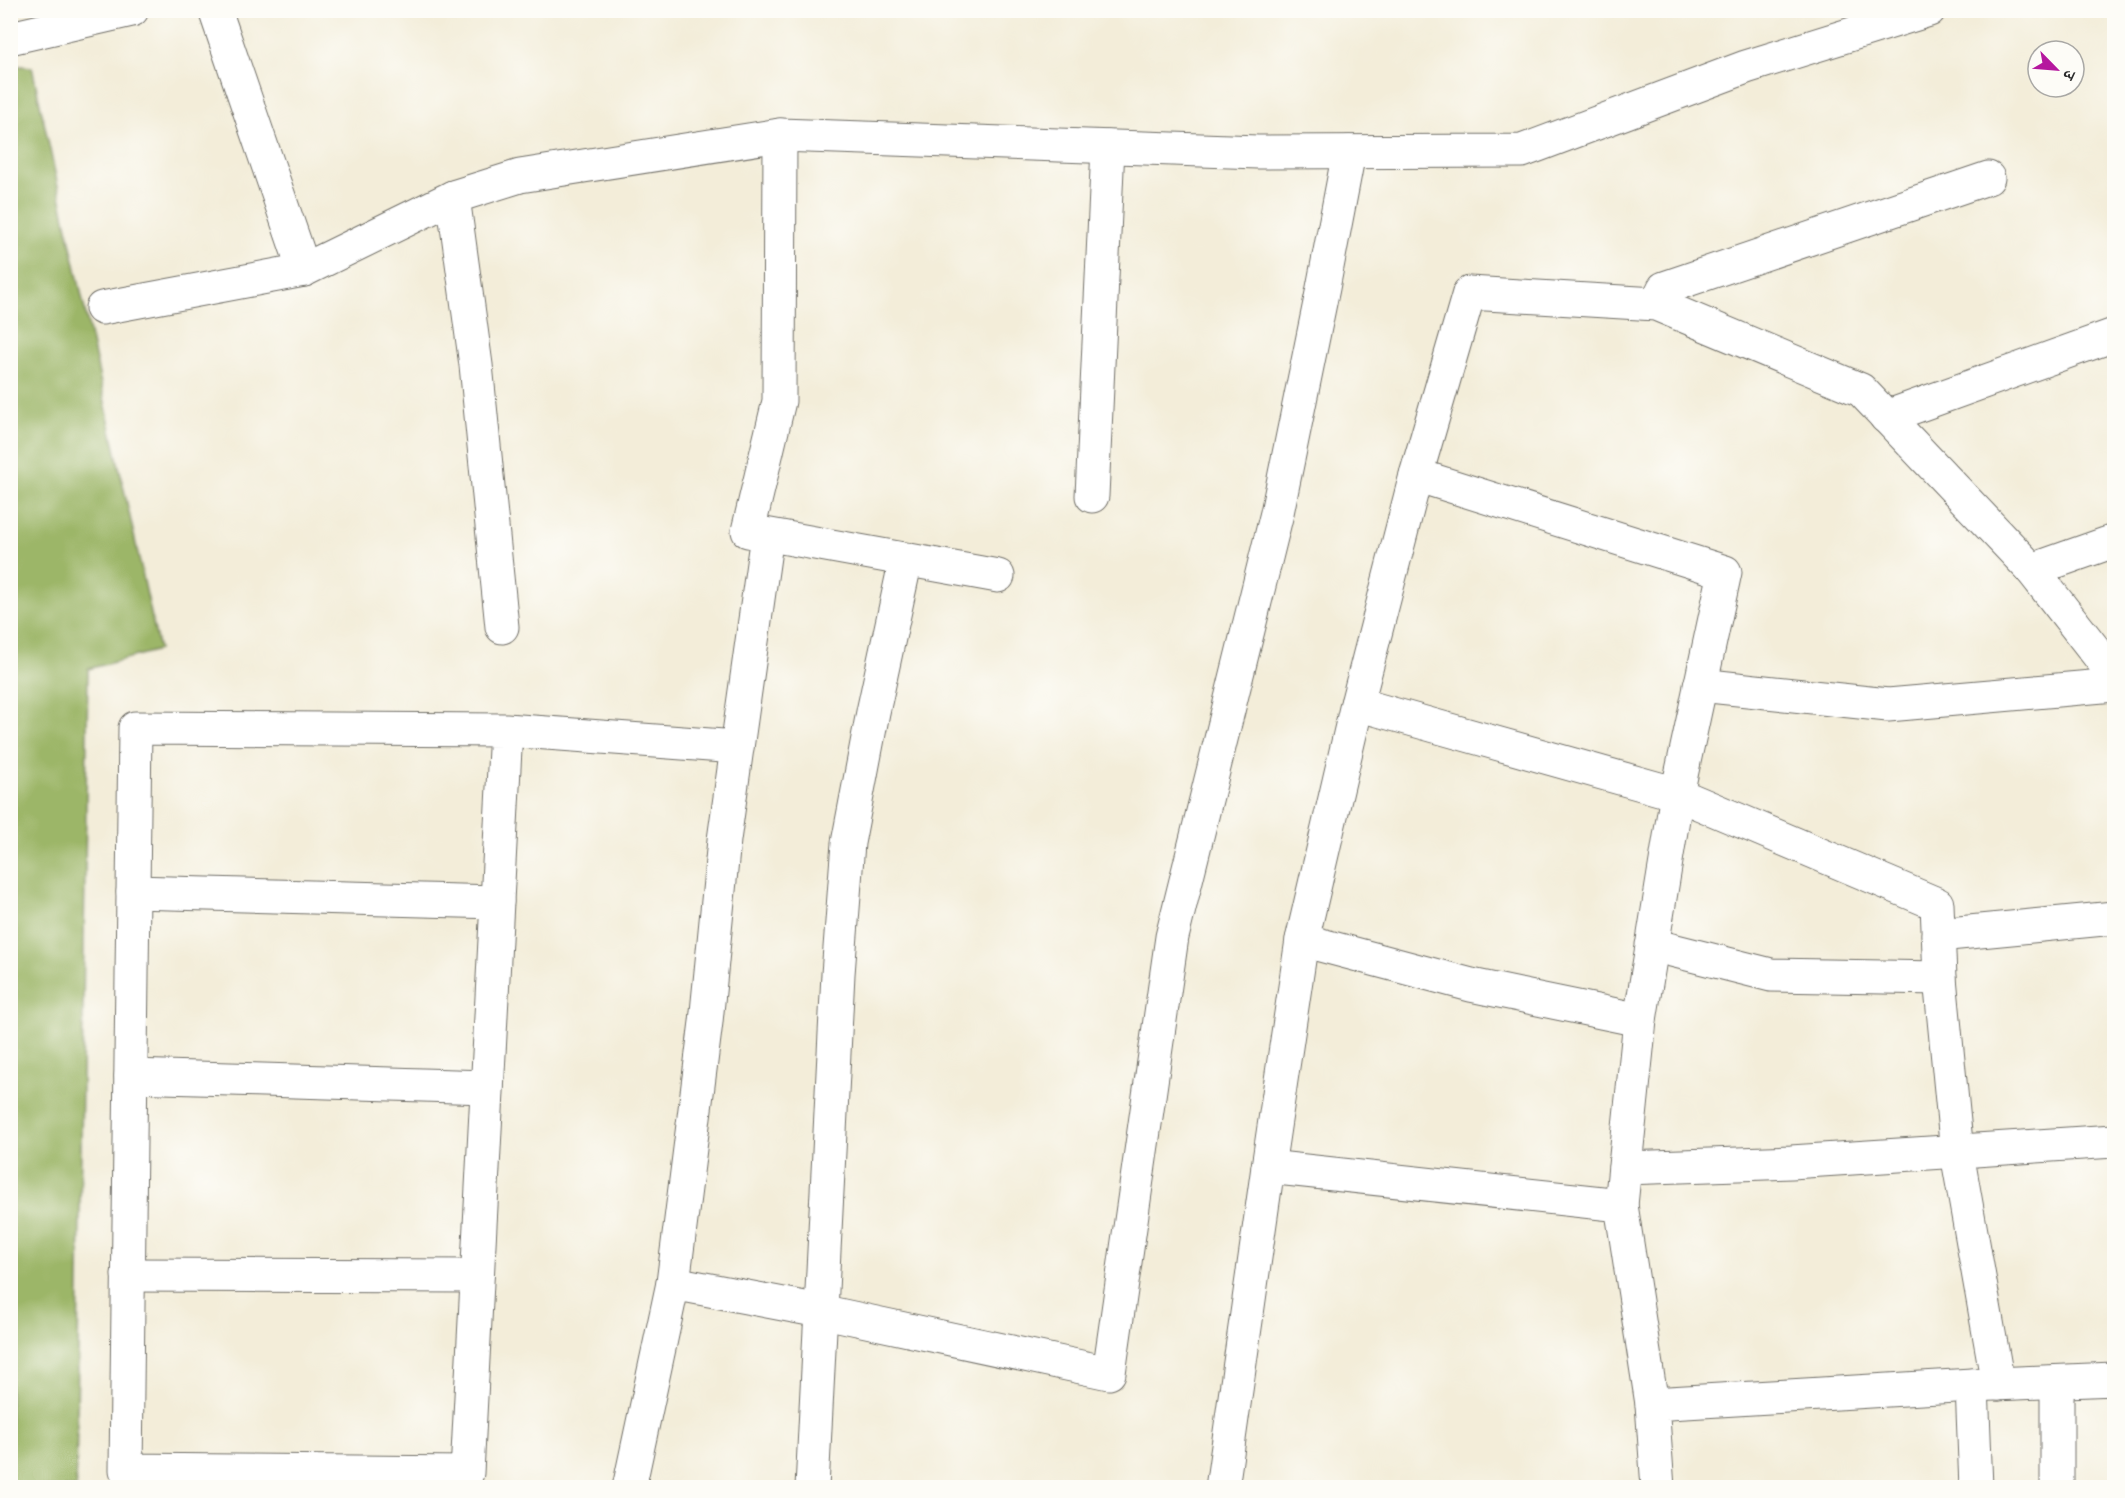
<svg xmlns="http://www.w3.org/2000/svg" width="2125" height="1498" font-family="'Gentium Book Plus','Noto Serif Devanagari',serif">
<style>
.forest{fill:#9cb668;stroke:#64704a;stroke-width:1.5}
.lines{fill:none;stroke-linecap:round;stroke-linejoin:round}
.minor-casing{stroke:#716f68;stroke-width:35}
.minor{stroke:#fff;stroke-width:33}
</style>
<rect width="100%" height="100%" fill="#fdfcf7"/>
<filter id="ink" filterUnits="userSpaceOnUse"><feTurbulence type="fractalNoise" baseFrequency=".0167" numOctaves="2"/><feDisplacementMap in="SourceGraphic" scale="12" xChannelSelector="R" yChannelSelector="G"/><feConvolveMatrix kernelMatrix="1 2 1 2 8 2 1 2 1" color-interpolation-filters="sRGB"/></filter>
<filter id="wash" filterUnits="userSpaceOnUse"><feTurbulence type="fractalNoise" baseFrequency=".008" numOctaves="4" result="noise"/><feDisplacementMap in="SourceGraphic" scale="24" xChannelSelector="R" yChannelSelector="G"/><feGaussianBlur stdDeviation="1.35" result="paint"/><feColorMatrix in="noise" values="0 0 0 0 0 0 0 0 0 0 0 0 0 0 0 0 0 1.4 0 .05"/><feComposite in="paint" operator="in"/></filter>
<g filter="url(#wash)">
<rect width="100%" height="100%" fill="#f3edd9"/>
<polygon class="forest" points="10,65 32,67 159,650 88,669 76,1488 10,1487"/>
</g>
<g filter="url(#ink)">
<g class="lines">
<defs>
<g id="minor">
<polyline points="215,10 304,270"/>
<polyline points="10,38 132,10"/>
<polyline points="780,135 779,401 748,531 998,576"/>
<polyline points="453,197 476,365 502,627"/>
<polyline points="1656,304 1664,288 1988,178"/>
<polyline points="102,308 304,270 453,197 520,176 780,135 1258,152 1522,151 1746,67 1929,10"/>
<polyline points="1886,417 2114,335"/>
<polygon points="1416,475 1725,572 1677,794 1357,704"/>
<polyline points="1416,475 1469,293 1656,304 1861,390 2032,570 2114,675"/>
<polyline points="1092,496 1108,147"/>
<polyline points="2032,570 2114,541"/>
<polyline points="1700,685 1888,705 2114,685"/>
<polyline points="1357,704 1302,940 1471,985 1640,1020"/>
<polyline points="506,730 467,1473 126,1470 135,728 506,730 737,747"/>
<polyline points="133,892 497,902"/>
<polyline points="1938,935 2114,918"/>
<polyline points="1940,978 1957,1153 1998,1384"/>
<polyline points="131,1076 487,1087"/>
<polyline points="1268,1167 1302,940"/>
<polyline points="1625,1168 1791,1162 2114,1141"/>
<polyline points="1621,1205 1640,1020 1677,794 1937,904 1940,978 1771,975 1652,945"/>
<polyline points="128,1275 477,1276"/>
<polyline points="673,1283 706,1022 724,840 767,535"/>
<polyline points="1972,1385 1976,1488"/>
<polyline points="629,1488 673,1283 820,1311 1109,1373 1172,937 1277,513 1323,288 1349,152"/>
<polyline points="812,1488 838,974 848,843 873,712 906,559"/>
<polyline points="1222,1488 1268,1167 1621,1205 1652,1404"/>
<polyline points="1658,1488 1652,1404 1972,1385 2114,1379"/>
<polyline points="2057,1488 2057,1382"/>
</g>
</defs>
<use href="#minor" class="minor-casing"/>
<use href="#minor" class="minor"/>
</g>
</g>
<rect width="2125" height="1498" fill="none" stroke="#fdfcf7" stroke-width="36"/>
<g transform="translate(2056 69) rotate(115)"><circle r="28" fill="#fdfcf7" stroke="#a9a8a5" stroke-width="1.5"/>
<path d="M0-4.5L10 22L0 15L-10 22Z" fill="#b5179e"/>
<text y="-9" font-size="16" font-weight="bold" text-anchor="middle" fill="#2b2b2b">उ</text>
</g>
</svg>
